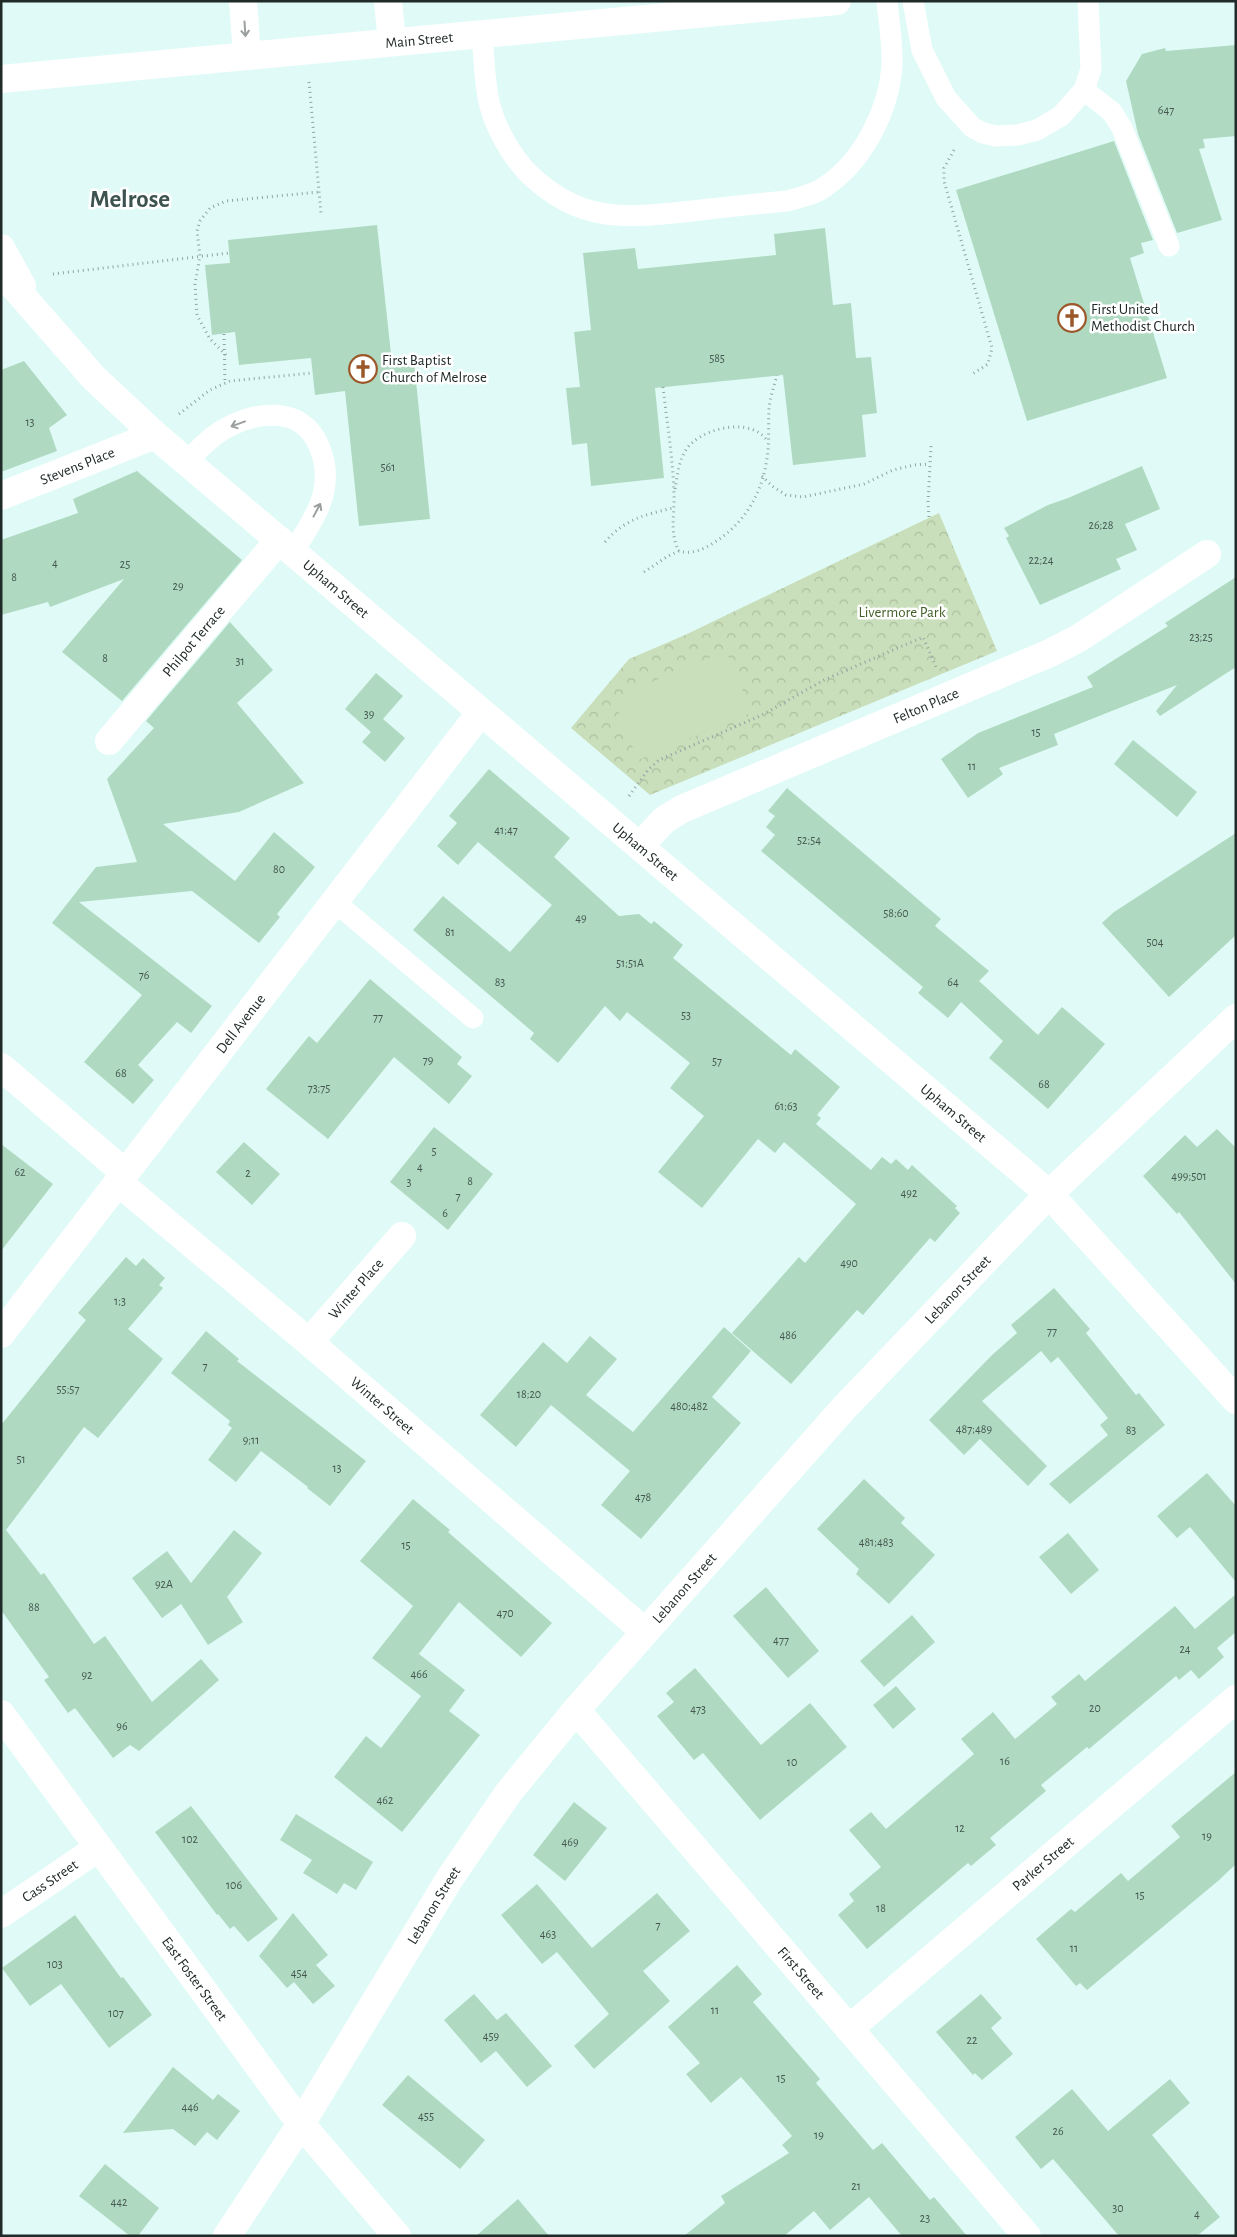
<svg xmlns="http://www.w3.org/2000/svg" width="1237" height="2237" font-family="'Alegreya Sans',sans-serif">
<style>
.park{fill:url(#park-crowns)}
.pitch{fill:#c9deba}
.building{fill:#afdac1}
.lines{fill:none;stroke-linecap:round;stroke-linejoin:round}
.path{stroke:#91a5a2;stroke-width:3;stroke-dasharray:1 4;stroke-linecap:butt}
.service{stroke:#fff;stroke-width:21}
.minor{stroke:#fff;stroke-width:28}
.secondary{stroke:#fff;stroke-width:28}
.primary{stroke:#fff;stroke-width:28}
.oneway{stroke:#9b9f9f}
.labels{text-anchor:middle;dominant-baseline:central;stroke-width:5;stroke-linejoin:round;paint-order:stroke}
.number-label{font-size:12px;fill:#44564f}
.street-label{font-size:15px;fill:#202a29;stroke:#fff}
.poi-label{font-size:15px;fill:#202a29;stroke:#fff;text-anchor:start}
.park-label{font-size:15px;fill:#43602a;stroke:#fff}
.town-label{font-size:25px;font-weight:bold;fill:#3c5350;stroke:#fff}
</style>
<defs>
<pattern id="park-crowns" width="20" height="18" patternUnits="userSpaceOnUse" patternTransform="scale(1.25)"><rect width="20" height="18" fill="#c9deba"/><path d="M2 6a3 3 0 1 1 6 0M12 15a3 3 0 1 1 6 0" fill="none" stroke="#acbfa0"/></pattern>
</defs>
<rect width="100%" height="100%" fill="#e0fbf7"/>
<polygon class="park" points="939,513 997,651 650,795 571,728 629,659 685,635"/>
<polygon class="pitch" points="726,651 752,712 638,760 613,698"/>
<g class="building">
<polygon points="1236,45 1236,136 1203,139 1205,148 1199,149 1222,220 1177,233 1138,134 1126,81 1142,54 1165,48 1166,51"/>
<polygon points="1114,141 1153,240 1141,243 1144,253 1130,258 1167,378 1027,421 956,190"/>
<polygon points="377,225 392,363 414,361 430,519 359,526 345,391 315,395 311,358 239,365 235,332 212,335 205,265 230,263 228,240"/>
<polygon points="825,228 833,305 851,303 856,358 871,357 877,413 862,415 866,457 793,465 783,375 655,388 664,478 591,486 587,443 572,445 566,388 580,387 574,332 591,330 583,253 635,248 638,269 776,255 774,234"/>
<polygon points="24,361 67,415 49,428 57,451 1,472 1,370"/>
<polygon points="1142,466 1160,509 1125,524 1137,550 1116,559 1121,569 1040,605 1006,538 1009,536 1004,528 1048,505 1068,498"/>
<polygon points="137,471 242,560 122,701 62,652 124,579 50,607 48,602 1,615 1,540 78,513 73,499"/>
<polygon points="1236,577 1236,667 1160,716 1156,711 1177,685 1054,734 1058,745 999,768 1003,774 1002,775 968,798 941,759 978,733 1093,687 1087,677 1168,626 1165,623"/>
<polygon points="230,622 273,670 237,703 304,783 239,812 163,824 235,881 274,832 315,867 277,914 280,917 259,943 192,891 79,902 212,1006 191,1033 177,1022 138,1065 154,1080 133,1104 84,1062 142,995 52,923 96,867 137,862 107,779 154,728 146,721"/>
<polygon points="376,673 403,696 383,719 405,738 385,762 362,742 371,732 345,709"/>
<polygon points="1133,740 1197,792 1177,817 1114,764"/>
<polygon points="489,769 570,838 554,857 619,916 639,914 651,924 654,921 683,945 673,958 791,1055 795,1049 840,1087 817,1115 821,1118 816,1124 871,1170 882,1157 891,1164 896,1159 908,1170 912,1165 957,1206 955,1208 960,1213 935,1242 930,1238 863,1315 857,1310 791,1384 732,1333 799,1257 805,1263 856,1204 784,1142 775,1153 758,1139 702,1208 658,1172 704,1116 670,1088 690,1063 627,1012 620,1021 605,1006 558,1063 530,1039 534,1033 413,930 443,896 510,952 552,905 478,842 458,865 437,846 457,823 449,816"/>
<polygon points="787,788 941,919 935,926 989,971 979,981 1038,1035 1062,1007 1105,1044 1048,1109 989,1058 1003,1041 961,1002 948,1018 918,993 923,987 761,851 775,835 766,827 775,816 768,811"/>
<polygon points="1236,833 1236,935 1169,997 1102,923 1114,912"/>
<polygon points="370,979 462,1057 457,1064 472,1076 449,1104 394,1057 328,1139 266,1089 309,1036 317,1043"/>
<polygon points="434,1127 493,1174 448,1230 390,1182"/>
<polygon points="1217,1129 1236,1148 1236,1284 1179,1212 1177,1214 1143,1176 1185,1135 1197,1147"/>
<polygon points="244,1142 280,1174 252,1205 216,1172"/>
<polygon points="1,1144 53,1184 1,1251"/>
<polygon points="126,1257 136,1266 143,1258 165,1278 159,1285 163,1288 128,1329 163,1359 98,1438 84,1427 6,1530 41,1575 44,1573 94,1644 105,1636 152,1702 201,1659 219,1680 139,1751 130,1745 113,1758 75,1708 68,1713 44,1680 49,1677 1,1610 1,1425 86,1320 78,1313"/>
<polygon points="1054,1288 1090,1329 1086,1333 1136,1395 1139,1393 1165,1425 1070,1504 1049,1484 1108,1435 1100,1425 1108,1418 1058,1357 1051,1363 1041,1351 982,1401 1047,1466 1028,1486 980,1439 964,1455 929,1420 992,1355 1017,1333 1011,1325"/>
<polygon points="724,1327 751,1351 712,1397 741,1423 641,1539 601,1505 630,1471 551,1405 516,1447 480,1415 543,1342 567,1363 590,1336 617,1359 586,1395 633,1432"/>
<polygon points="206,1331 239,1359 237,1361 366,1461 330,1506 307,1488 308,1487 261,1451 236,1482 208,1460 232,1428 228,1425 230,1421 171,1373"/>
<polygon points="1207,1473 1236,1506 1236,1582 1190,1527 1177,1538 1157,1516"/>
<polygon points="864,1479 905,1518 901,1523 935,1555 889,1604 856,1574 859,1569 817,1529"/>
<polygon points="413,1499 450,1530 448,1532 552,1623 521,1657 459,1602 419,1654 465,1690 449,1711 480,1735 402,1832 334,1777 366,1736 381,1748 421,1696 372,1658 413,1606 360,1561"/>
<polygon points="234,1530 262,1553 227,1597 243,1622 208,1645 181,1604 162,1618 132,1578 167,1551 191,1583"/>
<polygon points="1068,1533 1099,1570 1071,1594 1039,1557"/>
<polygon points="766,1587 819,1651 788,1678 733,1616"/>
<polygon points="1236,1594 1236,1632 1217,1648 1224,1657 1199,1679 1191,1670 1179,1680 1176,1676 1089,1749 1087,1747 1041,1785 1046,1791 990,1838 996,1845 971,1866 968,1863 867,1949 838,1915 854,1901 849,1894 881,1867 849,1830 871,1812 886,1829 974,1754 961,1739 993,1712 1015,1739 1057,1704 1051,1697 1079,1674 1085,1681 1175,1606 1195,1629"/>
<polygon points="912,1615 935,1642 884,1687 860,1661"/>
<polygon points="695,1668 761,1745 810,1703 847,1747 760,1820 703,1753 694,1760 657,1716 674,1702 666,1693"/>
<polygon points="896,1686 916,1709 893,1729 873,1705"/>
<polygon points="1236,1772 1236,1864 1218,1881 1087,1990 1080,1983 1076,1986 1036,1939 1071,1909 1075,1912 1121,1873 1128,1881 1180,1837 1171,1826"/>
<polygon points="574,1802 607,1828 565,1881 533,1855"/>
<polygon points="191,1806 278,1919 248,1942 234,1926 230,1929 218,1914 217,1915 155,1832"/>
<polygon points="296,1814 373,1862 356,1890 344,1883 337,1894 303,1873 312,1860 280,1840"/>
<polygon points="537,1884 592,1948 657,1893 690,1931 643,1971 670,2001 594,2069 574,2046 609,2014 557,1952 542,1964 501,1915"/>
<polygon points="293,1913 328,1955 316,1965 335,1986 313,2004 294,1982 287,1988 259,1956"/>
<polygon points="75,1915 121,1978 123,1977 152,2015 109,2048 61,1984 30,2006 2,1968"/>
<polygon points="737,1965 762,1994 753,2002 820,2079 816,2083 873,2150 882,2143 930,2200 934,2197 967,2236 902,2236 869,2197 830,2230 814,2211 784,2236 684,2236 725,2203 721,2196 789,2153 782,2145 792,2136 741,2077 711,2103 686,2074 700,2063 668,2027"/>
<polygon points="474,1994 497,2020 506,2013 552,2066 527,2087 496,2051 481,2063 444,2020"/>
<polygon points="981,1994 1002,2018 991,2028 1013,2054 982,2080 975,2073 973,2075 936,2032"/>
<polygon points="173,2067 213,2100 218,2094 240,2111 217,2140 207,2132 195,2146 173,2129 123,2133"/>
<polygon points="408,2075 485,2140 460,2169 382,2105"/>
<polygon points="1170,2079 1190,2103 1152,2135 1220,2217 1197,2236 1119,2236 1053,2159 1041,2169 1015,2137 1072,2089 1108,2131"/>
<polygon points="105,2164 159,2208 138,2236 130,2236 79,2196"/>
<polygon points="518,2199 549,2236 476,2236"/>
</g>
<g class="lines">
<g class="path">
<polyline points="309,82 321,213"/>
<polyline points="954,150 944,168 944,181 992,348 988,364 971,375"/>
<polyline points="53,274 229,253"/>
<polyline points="224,334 225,383"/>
<polyline points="226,355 210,339 197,315 195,284 200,256 197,231 200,221 210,208 226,201 319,192"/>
<path d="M663 387C667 423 673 459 674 494 675 513 669 533 679 551"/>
<polyline points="179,414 210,390 230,381 312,373"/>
<polyline points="762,476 772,486 786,495 803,497 864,484 893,470 914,465 929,464"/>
<path d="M675 489C678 473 679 454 692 443 710 426 754 418 768 442"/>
<polyline points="929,517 928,503 931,446"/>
<path d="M605 542C625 519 644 515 673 508"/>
<path d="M644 572 668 556 679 551C692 555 704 549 715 542 742 525 761 496 766 464 770 446 768 427 769 409 770 398 774 386 777 375"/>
<polyline points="629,796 648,770 659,760 762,715 824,680 923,637 936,667"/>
</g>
<g class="service">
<polyline points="913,1 922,50 946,98 972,127 983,133 996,136 1017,135 1037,130 1061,116 1084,90 1091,69 1088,1"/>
<path d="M482 33C484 56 484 79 489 102 495 127 511 156 529 174 581 224 626 218 692 211 724 207 755 204 787 201 800 197 815 195 826 186 863 161 889 110 892 66 893 45 889 23 887 1"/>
<polyline points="1084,90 1112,112 1122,128 1169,246"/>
<path d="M187 462C198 450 208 439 221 431 254 411 302 404 319 446 326 462 327 479 323 495 318 515 303 535 293 553"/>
<polyline points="335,902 473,1018"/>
</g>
<g class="minor">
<polyline points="243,1 247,56"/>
<polyline points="388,1 392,42"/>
<path id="s1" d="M1 496 155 435"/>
<path id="s2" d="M109 741 279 540"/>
<path id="s3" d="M641 845 664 820 682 809 1050 653 1079 638 1207 554"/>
<polyline points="1,1067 125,1173"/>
<path id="s4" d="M118 1182 309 1342 644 1631"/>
<path id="s5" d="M1 1334 481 712"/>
<path id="s6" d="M309 1342 402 1236"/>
<path id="s7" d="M576 1710 1027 2236"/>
<path id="s8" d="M1 1714 301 2124 397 2236"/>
<path id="s9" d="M1 1914 98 1848"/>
<path id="s10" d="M849 2029 1236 1699"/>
</g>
<g class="secondary">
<polyline points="1,248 22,286"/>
<path id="s11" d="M1 272 94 378 155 435 1049 1194 1236 1400"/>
<path id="s12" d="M227 2236 301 2124 450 1878 509 1792 576 1710 844 1408 1049 1194 1236 1018"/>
</g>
<path class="primary" id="s13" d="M1 79 837 1"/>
</g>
<defs><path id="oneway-shaft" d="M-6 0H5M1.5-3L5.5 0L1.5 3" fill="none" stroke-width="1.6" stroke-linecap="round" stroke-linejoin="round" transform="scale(1.25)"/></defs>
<g class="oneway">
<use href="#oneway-shaft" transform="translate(245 29) rotate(86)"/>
<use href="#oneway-shaft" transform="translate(238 424) rotate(160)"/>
<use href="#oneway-shaft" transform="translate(317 510) rotate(-62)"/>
</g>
<defs>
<symbol id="church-ring" viewBox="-11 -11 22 22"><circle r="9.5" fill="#fff" stroke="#9b5728" stroke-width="1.5"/><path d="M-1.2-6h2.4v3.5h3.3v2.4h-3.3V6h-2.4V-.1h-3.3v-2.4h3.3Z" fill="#9b5728"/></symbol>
</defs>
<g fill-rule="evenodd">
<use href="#church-ring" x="1056" y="302" width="32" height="32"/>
<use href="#church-ring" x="347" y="353" width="32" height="32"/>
</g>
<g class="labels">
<g class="number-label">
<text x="1166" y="110">647</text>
<text x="717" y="358">585</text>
<text x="30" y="422">13</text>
<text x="388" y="467">561</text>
<text x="1101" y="525">26;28</text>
<text x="1041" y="560">22;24</text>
<text x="55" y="563">4</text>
<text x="125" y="564">25</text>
<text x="14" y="577">8</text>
<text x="178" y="586">29</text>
<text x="1201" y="637">23;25</text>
<text x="105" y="658">8</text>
<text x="240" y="661">31</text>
<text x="369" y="714">39</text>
<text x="1036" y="732">15</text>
<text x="972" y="766">11</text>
<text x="506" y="830">41;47</text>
<text x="809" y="840">52;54</text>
<text x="279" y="869">80</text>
<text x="896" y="913">58;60</text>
<text x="581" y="918">49</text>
<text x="450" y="932">81</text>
<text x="1155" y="942">504</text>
<text x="630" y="963">51;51A</text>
<text x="144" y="975">76</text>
<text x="500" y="982">83</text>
<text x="953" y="982">64</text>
<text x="686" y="1015">53</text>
<text x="378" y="1017">77</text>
<text x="428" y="1060">79</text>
<text x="717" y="1061">57</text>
<text x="121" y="1073">68</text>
<text x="1044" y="1084">68</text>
<text x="319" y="1088">73;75</text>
<text x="786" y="1106">61;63</text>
<text x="434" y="1151">5</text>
<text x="420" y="1167">4</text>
<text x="20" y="1172">62</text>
<text x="248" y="1173">2</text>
<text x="1189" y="1176">499;501</text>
<text x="470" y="1181">8</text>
<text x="409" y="1182">3</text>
<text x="909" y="1193">492</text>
<text x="458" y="1196">7</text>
<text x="445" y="1213">6</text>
<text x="849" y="1263">490</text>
<text x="120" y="1301">1;3</text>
<text x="1052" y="1331">77</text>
<text x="788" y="1335">486</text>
<text x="205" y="1366">7</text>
<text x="68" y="1389">55;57</text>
<text x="529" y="1394">18;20</text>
<text x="689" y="1406">480;482</text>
<text x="974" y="1429">487;489</text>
<text x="1131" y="1430">83</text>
<text x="251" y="1440">9;11</text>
<text x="21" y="1459">51</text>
<text x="337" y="1468">13</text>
<text x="643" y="1497">478</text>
<text x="876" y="1542">481;483</text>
<text x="406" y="1545">15</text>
<text x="164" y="1584">92A</text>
<text x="34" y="1607">88</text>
<text x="505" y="1613">470</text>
<text x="781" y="1640">477</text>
<text x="1185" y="1649">24</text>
<text x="419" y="1674">466</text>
<text x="87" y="1675">92</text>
<text x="1095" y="1708">20</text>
<text x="698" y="1709">473</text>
<text x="122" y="1726">96</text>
<text x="1005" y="1761">16</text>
<text x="792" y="1762">10</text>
<text x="385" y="1800">462</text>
<text x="960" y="1828">12</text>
<text x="1207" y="1836">19</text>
<text x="190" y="1839">102</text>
<text x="570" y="1842">469</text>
<text x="234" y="1885">106</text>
<text x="1140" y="1895">15</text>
<text x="881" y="1908">18</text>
<text x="658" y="1925">7</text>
<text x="548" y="1934">463</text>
<text x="1074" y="1948">11</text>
<text x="55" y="1964">103</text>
<text x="299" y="1973">454</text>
<text x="715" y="2010">11</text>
<text x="116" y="2013">107</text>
<text x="491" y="2036">459</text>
<text x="972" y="2040">22</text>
<text x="781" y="2078">15</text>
<text x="190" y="2107">446</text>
<text x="426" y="2116">455</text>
<text x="1058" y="2131">26</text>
<text x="819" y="2135">19</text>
<text x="856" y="2186">21</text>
<text x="119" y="2202">442</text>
<text x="1118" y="2208">30</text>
<text x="1197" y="2214">4</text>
<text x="925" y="2218">23</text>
</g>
<g class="street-label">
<text stroke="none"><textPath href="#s13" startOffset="420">Main Street</textPath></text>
<text stroke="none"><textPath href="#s1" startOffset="82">Stevens Place</textPath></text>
<text stroke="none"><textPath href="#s11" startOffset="462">Upham Street</textPath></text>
<text stroke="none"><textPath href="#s2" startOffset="131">Philpot Terrace</textPath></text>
<text stroke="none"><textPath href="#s3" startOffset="320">Felton Place</textPath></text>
<text stroke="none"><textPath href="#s11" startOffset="868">Upham Street</textPath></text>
<text stroke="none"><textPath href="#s5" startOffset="392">Dell Avenue</textPath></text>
<text stroke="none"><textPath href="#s11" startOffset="1272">Upham Street</textPath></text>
<text stroke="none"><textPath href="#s6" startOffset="71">Winter Place</textPath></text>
<text stroke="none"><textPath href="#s12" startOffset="1200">Lebanon Street</textPath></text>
<text stroke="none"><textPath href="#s4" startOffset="346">Winter Street</textPath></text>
<text stroke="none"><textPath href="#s12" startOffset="795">Lebanon Street</textPath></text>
<text stroke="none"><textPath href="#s10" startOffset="255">Parker Street</textPath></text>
<text stroke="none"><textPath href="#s9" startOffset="59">Cass Street</textPath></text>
<text stroke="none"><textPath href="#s12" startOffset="390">Lebanon Street</textPath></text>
<text stroke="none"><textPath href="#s7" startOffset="346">First Street</textPath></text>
<text stroke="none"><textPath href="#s8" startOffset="328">East Foster Street</textPath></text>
</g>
<g class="poi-label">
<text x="1091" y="309">First United<tspan x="1091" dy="17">Methodist Church</tspan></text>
<text x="382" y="360">First Baptist<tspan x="382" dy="17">Church of Melrose</tspan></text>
</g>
<g class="park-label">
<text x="902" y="612">Livermore Park</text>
</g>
<g class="town-label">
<text x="130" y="199">Melrose</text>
</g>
</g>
<rect width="1237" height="2237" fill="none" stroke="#202a29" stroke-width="5"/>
</svg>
